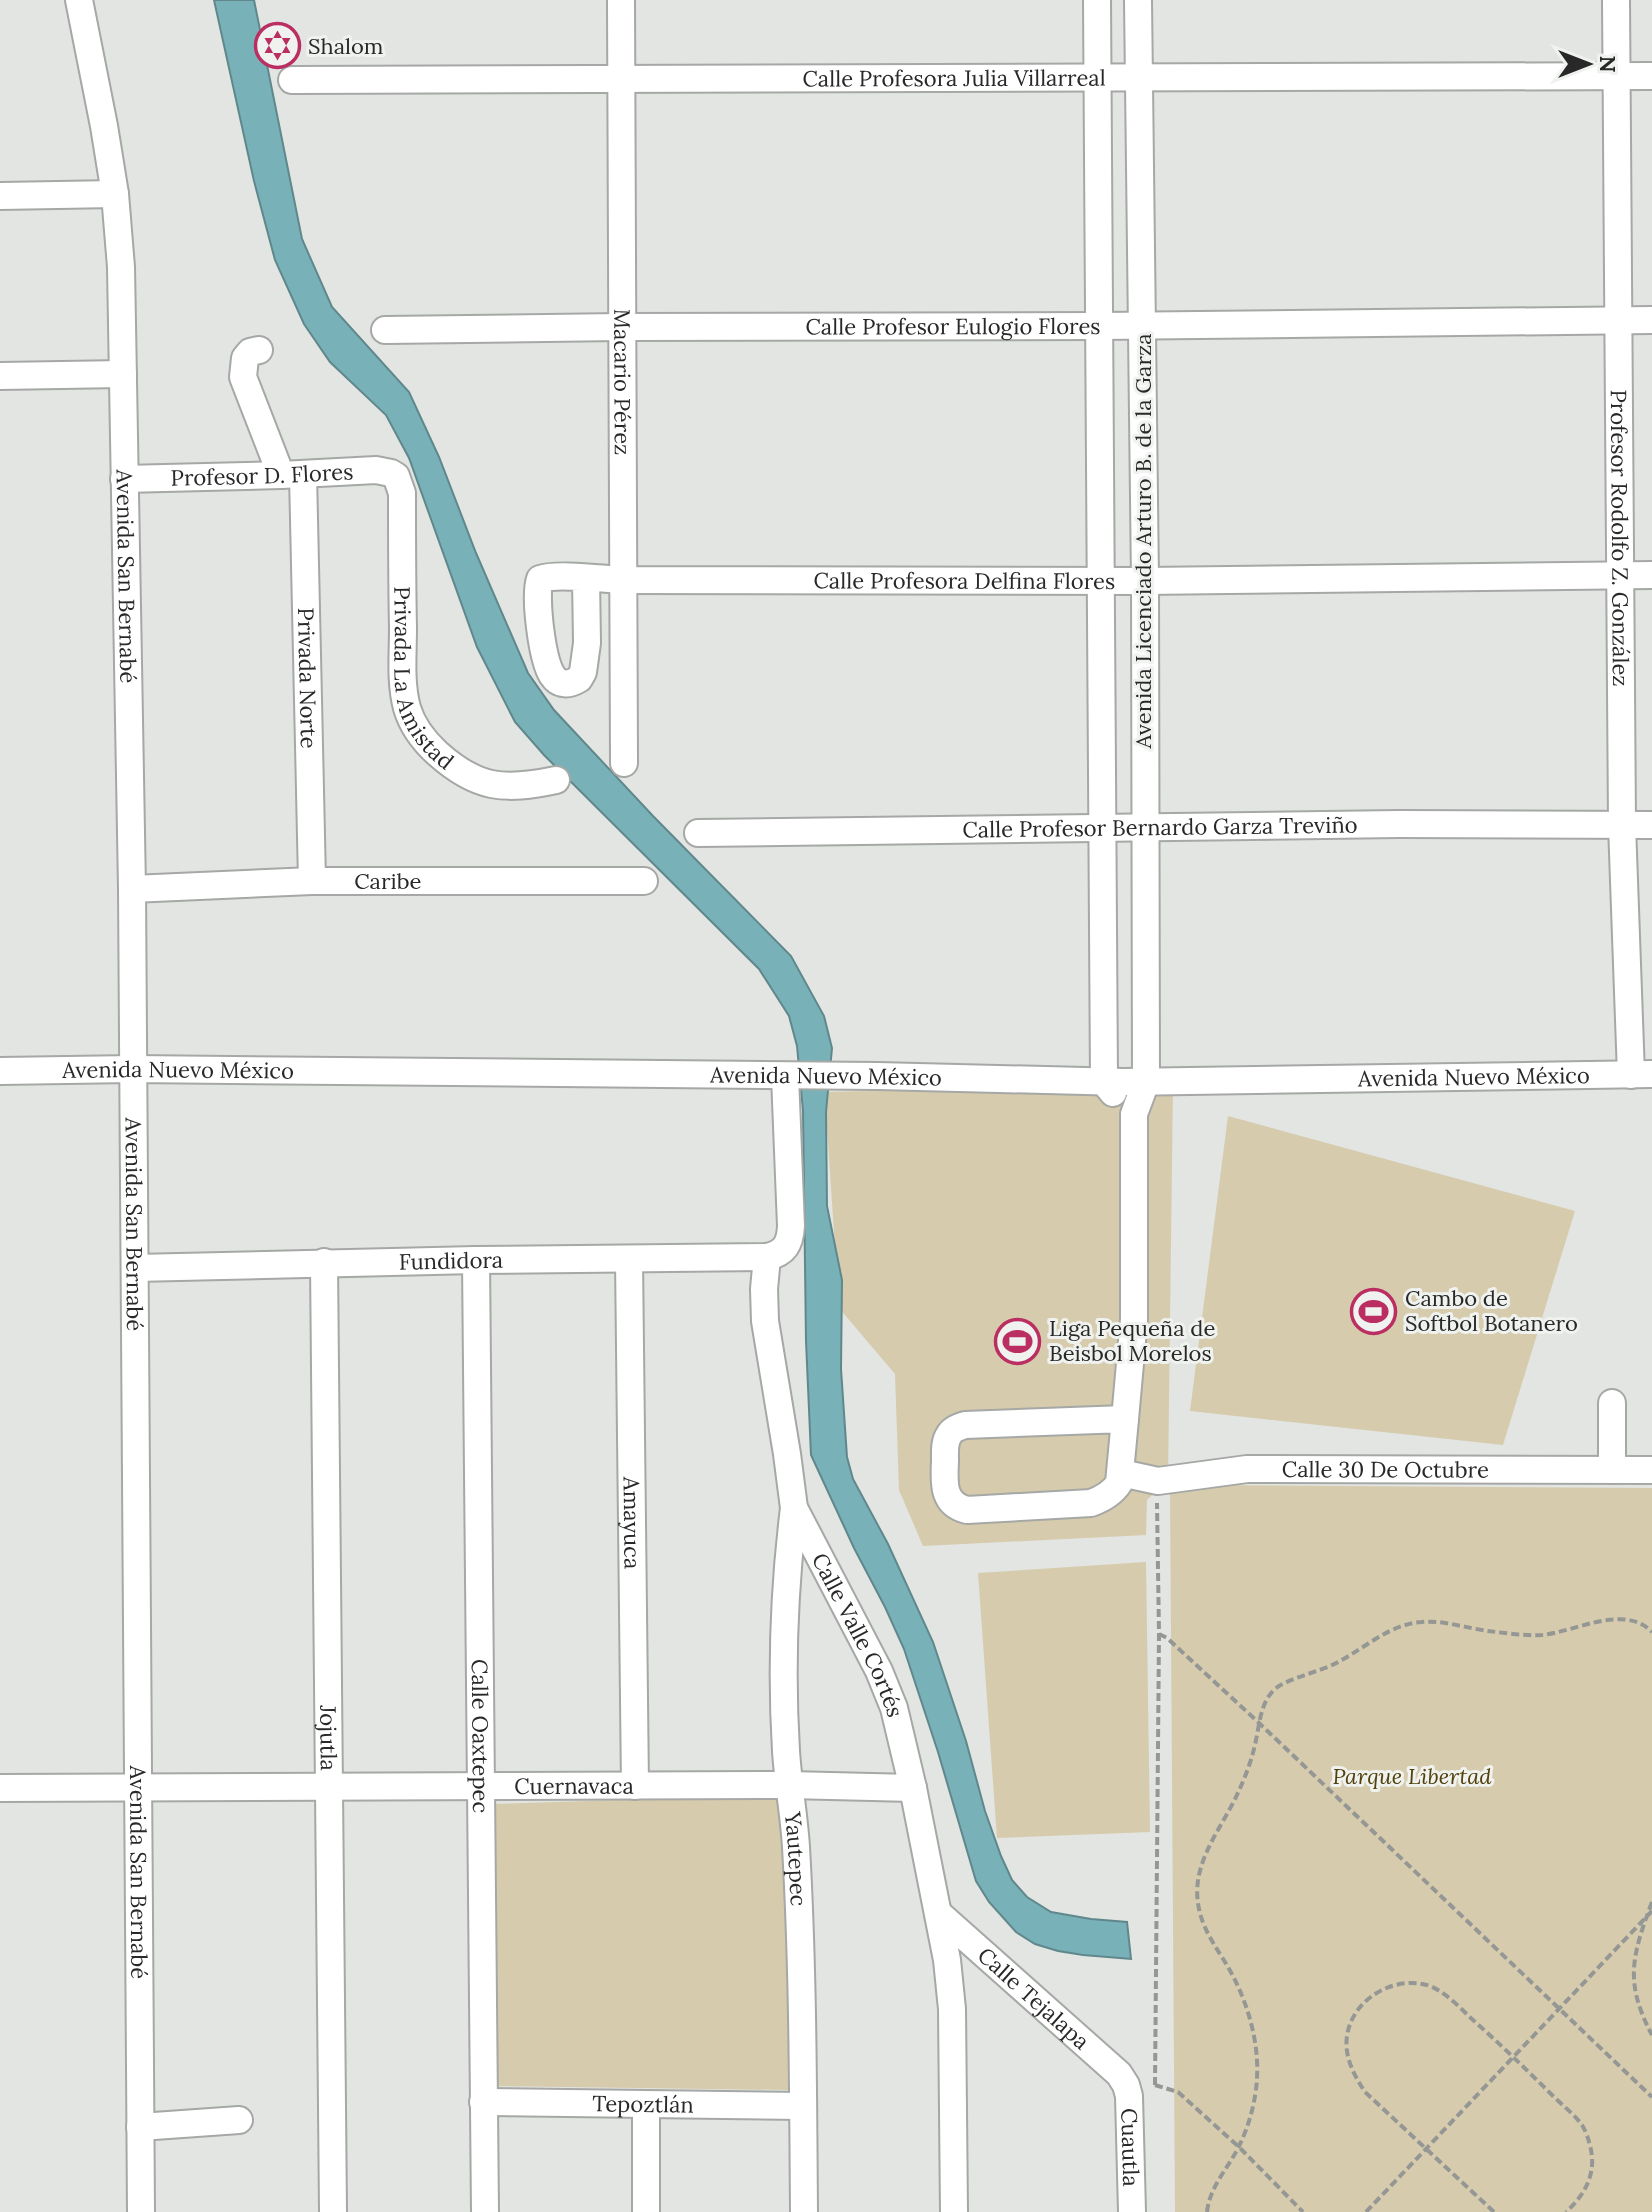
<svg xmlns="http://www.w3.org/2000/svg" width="1652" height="2212" font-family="Lora,serif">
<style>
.green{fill:#d6cbad}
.water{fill:#78b1b7;stroke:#60888c;stroke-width:2}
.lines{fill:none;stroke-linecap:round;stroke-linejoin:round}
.minor-casing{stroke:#a5a8a5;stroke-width:30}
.path{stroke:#959795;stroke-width:4;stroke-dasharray:8 4;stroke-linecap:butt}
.minor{stroke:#fff;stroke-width:26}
.labels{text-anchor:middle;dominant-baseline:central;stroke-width:6;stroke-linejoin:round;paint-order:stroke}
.poi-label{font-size:22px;fill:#272827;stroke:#eff2ef;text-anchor:start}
.street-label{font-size:22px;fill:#272827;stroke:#eff2ef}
.park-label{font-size:22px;font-style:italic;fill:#52410a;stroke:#eff2ef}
</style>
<rect width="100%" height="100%" fill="#e2e5e2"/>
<g class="green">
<polygon points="1173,1085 1168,1480 1147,1500 1146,1535 923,1546 899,1490 895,1374 839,1308 826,1112 822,1092"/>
<polygon points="1228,1116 1575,1211 1503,1445 1190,1411"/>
<polygon points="1208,1485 1652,1488 1652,2212 1175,2212 1170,1492"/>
<polygon points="1146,1562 1150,1832 997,1838 978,1573"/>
<polygon points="783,1795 790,2090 492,2086 491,1804"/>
</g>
<polygon class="water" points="214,0 254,0 302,239 332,307 409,392 439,457 476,553 528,673 554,710 653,816 791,956 824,1016 832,1048 826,1112 827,1206 842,1280 841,1369 847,1457 853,1479 888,1544 933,1642 966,1741 985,1811 1001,1856 1012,1880 1027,1897 1051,1912 1091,1919 1127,1922 1131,1959 1083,1955 1058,1951 1035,1944 1016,1932 989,1902 976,1881 938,1752 904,1649 885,1607 854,1548 811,1455 806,1341 803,1111 797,1046 789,1016 759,969 544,755 515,722 477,647 409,458 386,415 330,362 304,324 275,260 254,181"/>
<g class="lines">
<defs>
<g id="minor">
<path id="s1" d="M79 0 104 126 115 194 121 267 132 889 141 2212"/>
<path id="s2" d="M621 0 624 763"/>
<polyline points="1097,0 1104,1082 1113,1093"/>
<path id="s3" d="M1616 0 1622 825 1631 1075"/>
<path id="s4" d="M292 80 1652 76"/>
<polyline points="0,196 115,194"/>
<path id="s5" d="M385 330 621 327 1101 326 1652 320"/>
<polyline points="259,350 250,352 245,358 243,377 281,475"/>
<polyline points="0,376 123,374"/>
<path id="s6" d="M303 474 312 881"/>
<path id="s7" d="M124 479 281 475 376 470 391 473 396 476 402 493C402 538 402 583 403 628 403 654 400 682 407 708 412 725 424 741 437 753 477 789 504 791 556 780"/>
<path id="s8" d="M586 578 587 643 583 672 579 679C569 685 559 686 552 675 542 659 534 596 540 579 556 573 603 579 623 580L1145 581 1652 575"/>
<path id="s9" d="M698 833 1399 824 1652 825"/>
<path id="s10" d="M132 889 312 881H644"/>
<path id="s11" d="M0 1071 133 1069 878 1076 1124 1082 1652 1074"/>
<path id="s12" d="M767 1257 764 1289 765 1321 787 1454 794 1508 879 1671 894 1708 913 1788 947 1960 952 2009 954 2212"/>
<path id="s13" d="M629 1259 635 1786"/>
<path id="s14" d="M476 1260 485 2212"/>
<path id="s15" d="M324 1262 333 2212"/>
<path id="s16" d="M135 1268 476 1260 767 1257C785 1253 790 1244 791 1226L785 1076"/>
<polyline points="1125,1419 1134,1319 1134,1114 1146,1082 1145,581 1138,0"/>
<path d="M1125 1419 1119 1483C1112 1494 1102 1499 1091 1503L967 1510C942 1504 944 1482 945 1461 945 1453 944 1442 949 1435 952 1429 959 1427 965 1425Z"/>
<polyline points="1612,1470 1612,1403"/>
<path id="s17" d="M1121 1473 1158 1481 1247 1469 1652 1470"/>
<path id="s18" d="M794 1508C784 1589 781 1669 786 1751 788 1783 794 1815 796 1847 803 1969 803 2091 804 2212"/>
<path id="s19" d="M0 1788 789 1785 913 1788"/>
<path id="s20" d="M938 1913 1119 2074 1126 2085 1129 2096 1132 2212"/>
<path id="s21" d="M483 2102 803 2106"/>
<polyline points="646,2105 646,2212"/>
<polyline points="140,2127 239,2120"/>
</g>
</defs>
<use href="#minor" class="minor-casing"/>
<g class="path">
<polyline points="1159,1634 1167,1638 1258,1722 1652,2097"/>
<path d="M1652 1902C1632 1956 1624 1982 1652 2035"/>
<polyline points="1155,2085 1159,1634 1157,1503"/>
<polyline points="1155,2085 1178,2092 1239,2147 1303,2212"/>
<path d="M1207 2212C1210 2186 1227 2170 1238 2148 1249 2127 1256 2100 1257 2078 1259 2044 1249 2008 1234 1978 1221 1952 1202 1933 1198 1903 1192 1863 1220 1830 1236 1797 1245 1778 1252 1760 1256 1740 1259 1726 1260 1712 1267 1699 1270 1694 1274 1689 1279 1686 1295 1677 1313 1673 1330 1666 1360 1653 1387 1624 1422 1622 1443 1620 1466 1628 1488 1631 1505 1633 1524 1636 1542 1635 1575 1632 1624 1603 1652 1632"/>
<polyline points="1366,2212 1652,1911"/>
<path d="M1494 2212 1365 2092C1354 2075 1344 2057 1347 2036 1352 1999 1395 1974 1430 1986 1447 1993 1460 2008 1473 2020 1500 2044 1526 2069 1552 2095 1562 2105 1574 2114 1582 2125 1585 2130 1588 2137 1589 2142 1598 2170 1587 2193 1566 2212"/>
</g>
<use href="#minor" class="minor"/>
</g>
<defs>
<symbol id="synagogue-ring" viewBox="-11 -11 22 22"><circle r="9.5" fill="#eff2ef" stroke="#bb2e61" stroke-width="1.5"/><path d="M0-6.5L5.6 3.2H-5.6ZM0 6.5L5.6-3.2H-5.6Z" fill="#bb2e61"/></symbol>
<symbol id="stadium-ring" viewBox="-11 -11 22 22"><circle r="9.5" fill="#eff2ef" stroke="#bb2e61" stroke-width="1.5"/><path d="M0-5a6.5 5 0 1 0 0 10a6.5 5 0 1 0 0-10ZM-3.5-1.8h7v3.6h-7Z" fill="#bb2e61"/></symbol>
</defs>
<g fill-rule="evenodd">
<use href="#synagogue-ring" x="252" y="20" width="51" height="51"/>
<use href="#stadium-ring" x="1348" y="1286" width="51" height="51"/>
<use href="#stadium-ring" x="992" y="1316" width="51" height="51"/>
</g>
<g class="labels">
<g class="poi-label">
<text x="308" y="46">Shalom</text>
<text x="1405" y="1298">Cambo de<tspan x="1405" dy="25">Softbol Botanero</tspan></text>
<text x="1049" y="1328">Liga Pequeña de<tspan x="1049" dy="25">Beisbol Morelos</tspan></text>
</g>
<g class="street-label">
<text stroke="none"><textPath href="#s4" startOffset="662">Calle Profesora Julia Villarreal</textPath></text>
<text stroke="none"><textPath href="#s5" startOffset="568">Calle Profesor Eulogio Flores</textPath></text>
<text stroke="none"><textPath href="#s2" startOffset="382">Macario Pérez</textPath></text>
<text stroke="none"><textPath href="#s7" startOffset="138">Profesor D. Flores</textPath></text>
<text stroke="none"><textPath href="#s3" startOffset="538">Profesor Rodolfo Z. González</textPath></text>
<text transform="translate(1143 541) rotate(-90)">Avenida Licenciado Arturo B. de la Garza</text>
<text stroke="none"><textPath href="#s1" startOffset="580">Avenida San Bernabé</textPath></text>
<text stroke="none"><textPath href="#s8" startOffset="656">Calle Profesora Delfina Flores</textPath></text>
<text stroke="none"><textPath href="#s7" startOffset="482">Privada La Amistad</textPath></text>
<text stroke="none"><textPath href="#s6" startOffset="204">Privada Norte</textPath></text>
<text stroke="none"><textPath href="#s9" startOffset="462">Calle Profesor Bernardo Garza Treviño</textPath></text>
<text stroke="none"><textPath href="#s10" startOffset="256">Caribe</textPath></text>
<text stroke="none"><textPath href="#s11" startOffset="178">Avenida Nuevo México</textPath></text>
<text stroke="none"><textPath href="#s11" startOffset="826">Avenida Nuevo México</textPath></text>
<text stroke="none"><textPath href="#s11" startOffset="1474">Avenida Nuevo México</textPath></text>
<text stroke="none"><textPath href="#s1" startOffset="1228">Avenida San Bernabé</textPath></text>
<text stroke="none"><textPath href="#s16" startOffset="316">Fundidora</textPath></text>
<text stroke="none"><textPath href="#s17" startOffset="266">Calle 30 De Octubre</textPath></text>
<text stroke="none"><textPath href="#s13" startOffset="264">Amayuca</textPath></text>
<text stroke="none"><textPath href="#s12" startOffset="396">Calle Valle Cortés</textPath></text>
<text stroke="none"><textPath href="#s14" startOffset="476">Calle Oaxtepec</textPath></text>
<text stroke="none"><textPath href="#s15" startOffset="476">Jojutla</textPath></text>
<text stroke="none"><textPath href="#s19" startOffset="574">Cuernavaca</textPath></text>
<text stroke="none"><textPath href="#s18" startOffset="352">Yautepec</textPath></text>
<text stroke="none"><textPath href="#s1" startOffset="1876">Avenida San Bernabé</textPath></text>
<text stroke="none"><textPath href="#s20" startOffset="128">Calle Tejalapa</textPath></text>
<text stroke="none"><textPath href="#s21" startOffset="160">Tepoztlán</textPath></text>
<text stroke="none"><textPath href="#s20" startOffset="318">Cuautla</textPath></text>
</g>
<g class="park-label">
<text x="1412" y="1776">Parque Libertad</text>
</g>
</g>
<g transform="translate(1588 64) rotate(90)" stroke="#eff2ef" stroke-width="6" paint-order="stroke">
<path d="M0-6L14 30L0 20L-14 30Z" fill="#272827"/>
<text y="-12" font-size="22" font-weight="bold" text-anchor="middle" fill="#272827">N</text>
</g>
</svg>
